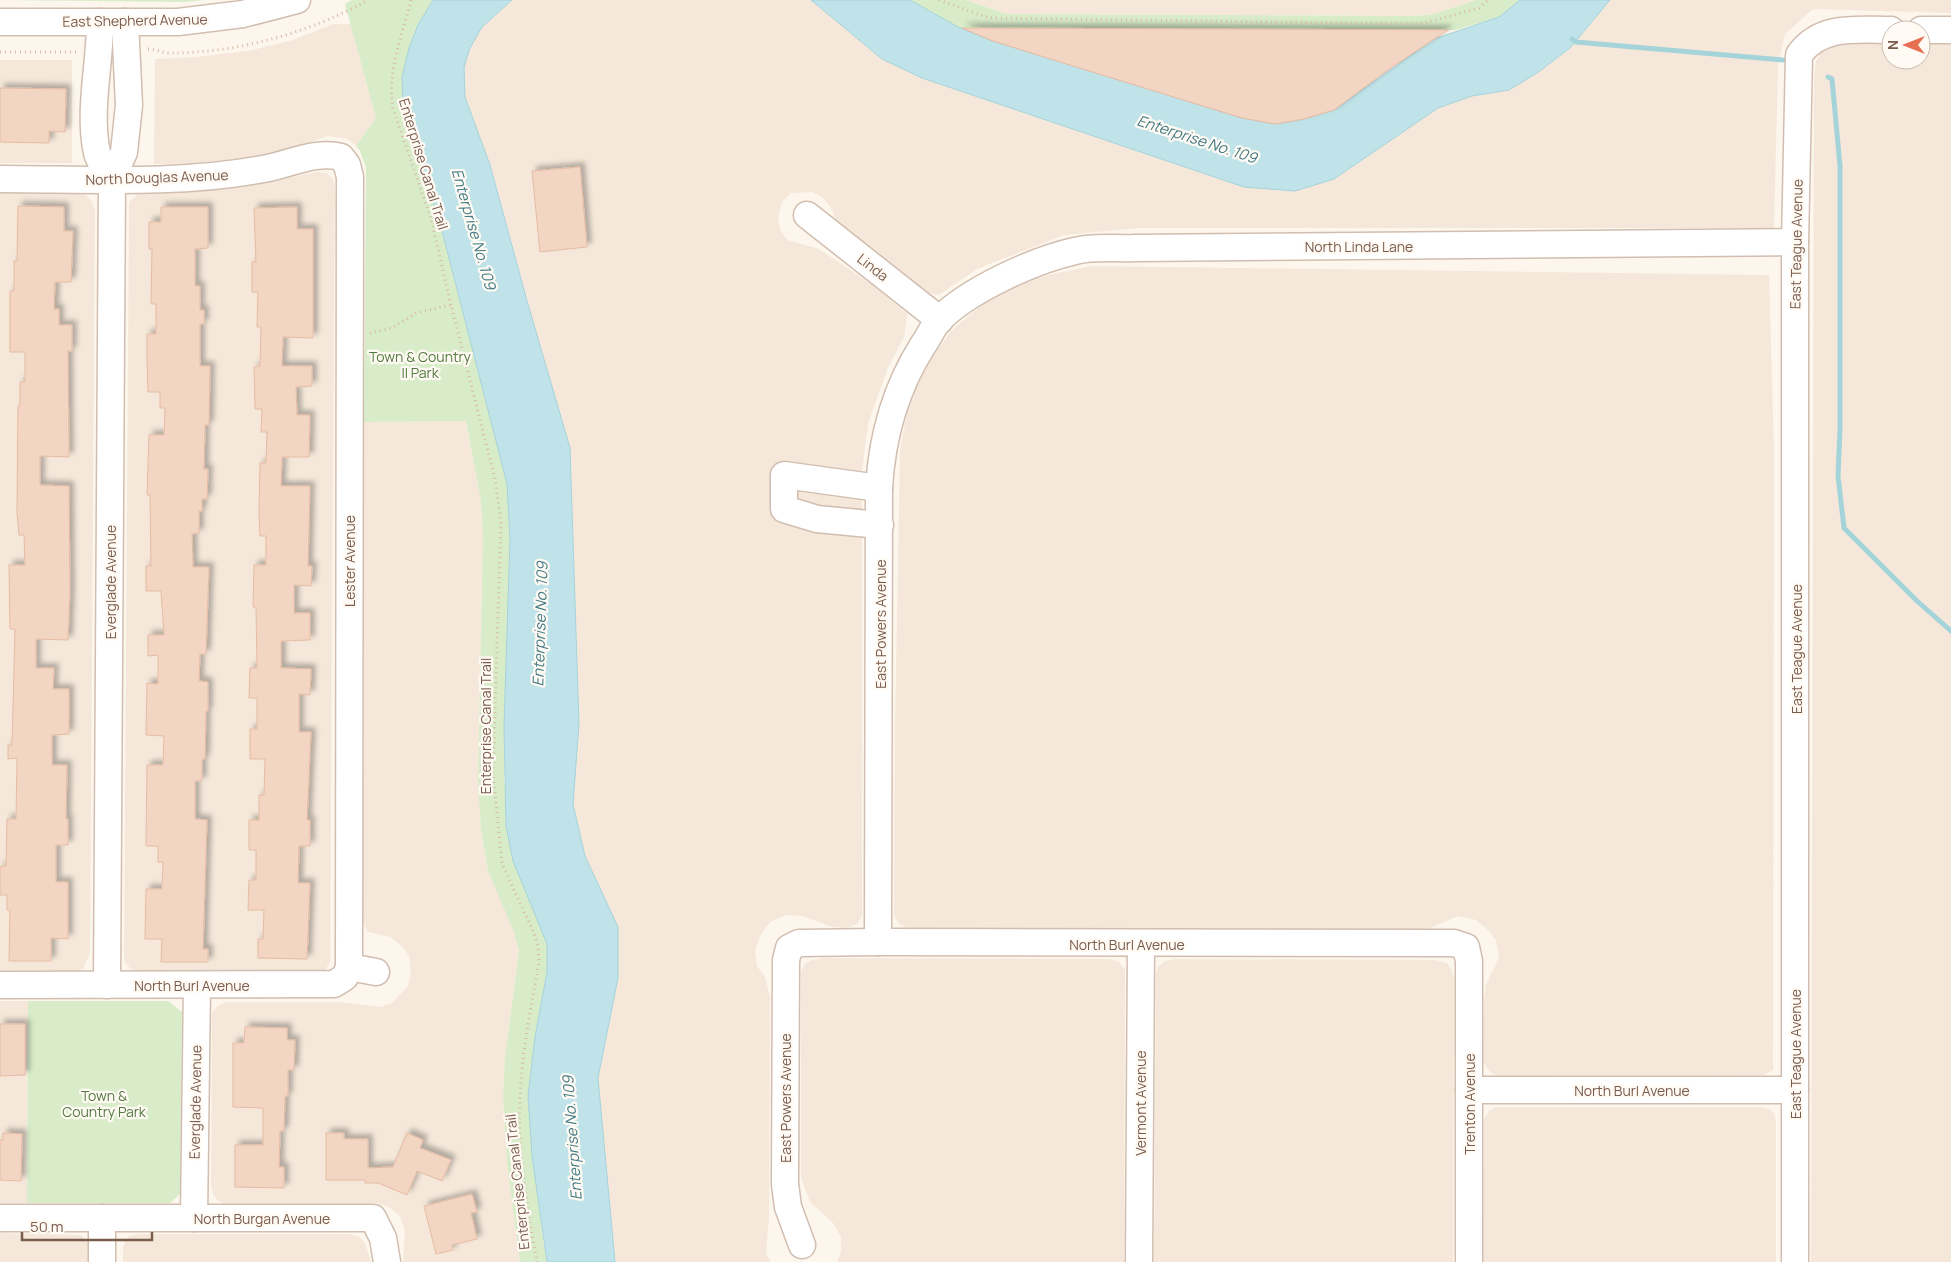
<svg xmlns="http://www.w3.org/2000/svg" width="1951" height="1262" font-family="Manrope,sans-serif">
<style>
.residential{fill:#f5e8da}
.green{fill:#d8ecc9}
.water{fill:#bfe3e8;stroke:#a5d3da}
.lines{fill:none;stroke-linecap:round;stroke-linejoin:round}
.stream{stroke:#a5d3da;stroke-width:5}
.building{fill:#f3d5c3;stroke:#e6bba3;filter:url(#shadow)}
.minor-casing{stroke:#d1beb0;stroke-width:29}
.path{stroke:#d9b8a5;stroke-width:3;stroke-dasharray:1 4;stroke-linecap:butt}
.minor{stroke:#fff;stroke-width:26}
.labels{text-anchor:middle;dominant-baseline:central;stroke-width:4.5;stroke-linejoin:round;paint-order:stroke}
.street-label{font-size:14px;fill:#7a5c4d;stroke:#fffaf3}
.park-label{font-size:14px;fill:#537a41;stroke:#fffaf3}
.water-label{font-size:15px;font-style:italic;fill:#437c86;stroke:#fffaf3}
</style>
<defs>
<filter id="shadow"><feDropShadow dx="4.5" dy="-4.5" stdDeviation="2.5" flood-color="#0004"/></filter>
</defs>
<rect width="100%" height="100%" fill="#fdf6ec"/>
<g class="residential">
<polygon points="512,0 811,0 882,59 922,78 1244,187 1334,179 1438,108 1472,96 1509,90 1537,73 1570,48 1610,0 1951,0 1951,13 1813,9 1785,34 1778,66 1774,228 1139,228 1064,235 977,269 939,295 924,292 839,226 830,206 823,198 813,192 791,193 782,202 778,217 780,230 787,240 819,249 871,284 907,314 904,337 887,370 868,424 862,471 862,916 857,924 848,928 832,927 803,916 786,915 770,922 761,934 755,950 757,966 765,977 770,997 769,1216 766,1253 771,1262 615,1262 598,1078 618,978 618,927 585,856 573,804 579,724 570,448 527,301 490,165 465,97 464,67 470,48 482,27"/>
<polygon points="966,0 1476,0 1434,14 1416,16 1006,14"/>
<polygon points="333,24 351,24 376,118 356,146 348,139 327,136 298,147 260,156 199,163 154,164 155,59 197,57 248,51 293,40"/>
<polygon points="1891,41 1891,60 1921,60 1921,42 1951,44 1951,1262 1811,1262 1814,82 1816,61 1829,43"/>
<rect x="0" y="60" width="72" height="103"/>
<polygon points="317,172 327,173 333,179 335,187 330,963 325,970 318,972 140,972 131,969 125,963 124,956 129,202 139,193 202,191 249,186"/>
<polygon points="0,192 78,193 86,195 92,202 95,210 90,953 83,969 75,971 0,970"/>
<polygon points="1092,266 1769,275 1774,451 1773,1070 1764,1075 1497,1076 1489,1071 1483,1061 1484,1000 1486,985 1499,958 1496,940 1488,930 1476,920 1458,916 1430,928 1417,930 907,928 899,924 894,915 895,722 900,451 908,406 925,368 951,331 984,303 1017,285 1048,275"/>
<polygon points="466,421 481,501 483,532 478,783 481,831 488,871 515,932 519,951 505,1057 503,1097 507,1164 520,1262 403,1262 405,1231 400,1216 389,1207 377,1203 356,1205 226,1205 218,1201 213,1194 211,1186 212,1013 217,1006 225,1002 340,1002 380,1007 392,1003 408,986 411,971 409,956 402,946 390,937 368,932 361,918 364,422"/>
<polygon points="823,958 1110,959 1119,962 1125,970 1125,980 1124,1262 837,1262 841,1252 841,1237 833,1223 810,1202 801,1178 801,973 805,964 812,960"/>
<polygon points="1174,959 1435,960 1447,963 1451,969 1454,978 1453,1262 1154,1262 1156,974 1158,967 1165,961"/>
<polygon points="0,1001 28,1001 27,1203 0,1203"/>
<polygon points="1496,1107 1760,1107 1770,1109 1775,1115 1776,1122 1776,1262 1483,1262 1484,1119 1488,1112"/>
<polygon points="0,1233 81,1235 88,1242 89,1262 0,1262"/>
<polygon points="137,1234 349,1234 358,1236 365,1243 371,1262 123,1262 123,1247 128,1237"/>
</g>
<g class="green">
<polygon points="0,0 203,0 186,2"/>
<polygon points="352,0 433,0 418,25 409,48 403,101 412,139 440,223 507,484 510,539 504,782 537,918 547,944 547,971 535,1037 528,1096 542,1233 547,1262 520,1262 507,1164 503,1097 505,1057 519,951 514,932 488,871 481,831 478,783 483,532 481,501 466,421 364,422 366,167 360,151 356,146 376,118 345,4"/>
<polygon points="910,0 966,0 1006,14 1416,16 1434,14 1476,0 1520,0 1499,17 1456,30 960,28"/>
<polygon points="28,1001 168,1001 182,1012 180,1194 170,1203 27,1203"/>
</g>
<g class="water">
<polygon points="433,0 512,0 482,27 470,48 464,67 465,97 490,165 527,301 570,448 579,724 573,804 585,856 618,927 618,978 598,1078 615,1262 547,1262 532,1156 528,1096 535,1037 547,972 547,944 513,861 506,826 504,726 510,539 507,484 440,223 412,139 403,101 402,77 409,48 418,25"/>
<polygon points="811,0 910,0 960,28 993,41 1242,118 1275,124 1304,119 1334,110 1434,39 1499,17 1520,0 1610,0 1570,48 1537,73 1509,90 1472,96 1438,108 1334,179 1295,191 1244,187 922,78 882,59"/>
</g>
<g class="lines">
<g class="stream">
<polyline points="1572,39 1576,42 1783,60"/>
<polyline points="1828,77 1832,79 1840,166 1840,430 1838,476 1844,528 1917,601 1951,631"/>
</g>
</g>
<g class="building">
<polygon points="962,28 1448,30 1389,69 1334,110 1304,119 1275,124 1242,118 1060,62 993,41"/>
<polygon points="0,88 66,89 65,132 49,131 49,143 0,142"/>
<polygon points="580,167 587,247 540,252 532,171"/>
<polygon points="18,206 64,207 64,231 73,231 71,282 55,282 54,309 59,309 59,325 72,325 72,351 68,351 69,457 40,456 40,485 69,486 70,591 68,640 36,639 36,668 54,668 53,689 69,689 69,734 52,735 52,765 67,765 66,819 68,819 68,845 56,845 56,882 68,882 68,939 51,938 51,961 9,961 10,910 7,910 7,895 0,895 0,867 6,866 7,819 16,819 17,758 8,759 8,745 12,745 15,629 10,629 9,565 25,565 24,535 19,535 17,512 18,406 20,406 20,382 25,382 25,352 10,352 10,291 14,291 14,261 17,261"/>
<polygon points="161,207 208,207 208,248 195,249 195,286 200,286 200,310 204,310 204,324 200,324 200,366 210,366 209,425 205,425 204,469 208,469 207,499 202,499 202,512 199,511 199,533 192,534 193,567 209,567 206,654 200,654 199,681 208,682 208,711 206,711 205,759 202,759 202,781 195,781 195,819 207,820 203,949 208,949 208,962 161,962 162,939 145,939 146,889 162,889 163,862 158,862 158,846 146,846 147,765 163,765 164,736 146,735 147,683 158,684 158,655 148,656 148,635 164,635 161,591 146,591 146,566 151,566 150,495 147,495 149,435 164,435 165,408 160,408 160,392 148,392 147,360 147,334 156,334 156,304 151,304 152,249 149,249 149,222 161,222"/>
<polygon points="297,207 297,229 313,229 313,338 283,337 282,366 312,366 312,386 296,387 297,415 310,415 309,457 282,457 281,486 310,486 308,566 312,566 311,586 294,585 294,613 310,613 310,640 281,641 281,668 311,669 310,695 299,694 299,732 311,732 307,820 310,820 310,846 299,846 298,883 310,883 307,959 258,958 258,939 263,939 264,910 248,910 249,880 256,880 256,850 249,850 249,820 259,820 259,795 264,795 265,759 250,759 250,729 257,729 257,698 249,698 250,668 257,668 256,607 253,607 254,565 266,565 266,536 260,536 259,512 260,463 266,463 267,432 261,432 262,409 255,409 254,367 260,366 261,327 257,327 258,292 252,292 252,262 256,262 254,208"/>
<polygon points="0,1024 25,1024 25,1075 0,1076"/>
<polygon points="245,1027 287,1028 287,1040 295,1040 294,1070 288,1070 288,1096 285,1096 284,1131 280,1131 279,1167 284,1167 284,1188 235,1187 235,1145 263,1145 263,1108 233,1107 233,1043 244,1043"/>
<polygon points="3,1133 22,1134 21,1181 0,1180 0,1140 3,1140"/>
<polygon points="326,1133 344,1133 344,1139 368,1139 368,1168 393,1167 407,1133 423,1140 420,1148 451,1160 442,1181 417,1171 407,1195 378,1183 365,1183 365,1180 326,1180"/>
<polygon points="472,1194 477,1212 471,1213 477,1239 452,1245 453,1250 436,1254 424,1206"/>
</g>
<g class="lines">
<defs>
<g id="minor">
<polyline points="0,22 178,22 243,14 297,0"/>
<path d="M100 22C100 65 88 111 97 153 99 162 107 172 112 179"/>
<polyline points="1921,30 1951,30"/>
<path d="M0 179C87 179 177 185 263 169 288 165 316 150 341 157L347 165 350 177 349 967"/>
<polyline points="807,215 940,320"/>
<polyline points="879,488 784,475 784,509 817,519 880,525"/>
<path d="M878 942 879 488C882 436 895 389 923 345 929 337 933 326 940 319 969 290 1034 260 1075 251 1093 246 1116 249 1135 248L1795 242"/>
<polyline points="0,985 334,984 345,977 349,967 376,972"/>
<polyline points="107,985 112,179 124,152 129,105 125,22"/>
<polyline points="1469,1090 1795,1090"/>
<polyline points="0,1218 373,1218 383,1238 387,1262"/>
<polyline points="102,1218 102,1262"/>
<polyline points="194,1218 197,986"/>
<polyline points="802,1245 788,1207 785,1184 786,960 789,948 799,943 878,942 1454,943 1466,947 1469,961 1469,1262"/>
<polyline points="1139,1262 1141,944"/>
<path d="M1795 1262V242L1799 55C1820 24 1858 30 1891 30"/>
</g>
</defs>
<use href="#minor" class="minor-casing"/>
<g class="path">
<path d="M411 0C402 36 387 71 393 109L431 219 451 305"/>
<polyline points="939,0 989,18 1420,24 1479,8 1488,0"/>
<path d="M148 49C155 49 162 53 170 53 238 53 309 33 368 0"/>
<polyline points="0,52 77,52"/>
<path d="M370 333 392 328 416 313 451 305 495 479 501 520 493 774 502 864 534 933 538 947 539 962C531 1007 522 1052 520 1098 517 1147 528 1214 537 1262"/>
</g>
<use href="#minor" class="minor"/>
</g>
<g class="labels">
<g class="street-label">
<text transform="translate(135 20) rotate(-1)">East Shepherd Avenue</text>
<text transform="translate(424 164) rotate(73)">Enterprise Canal Trail</text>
<text transform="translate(157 177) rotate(-2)">North Douglas Avenue</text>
<text transform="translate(1796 244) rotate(-89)">East Teague Avenue</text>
<text x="1359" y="246">North Linda Lane</text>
<text transform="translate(873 267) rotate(38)">Linda</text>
<text transform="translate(349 561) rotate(-90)">Lester Avenue</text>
<text transform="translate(110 582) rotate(-90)">Everglade Avenue</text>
<text transform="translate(880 624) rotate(-90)">East Powers Avenue</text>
<text transform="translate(1796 649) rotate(-90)">East Teague Avenue</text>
<text transform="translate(485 726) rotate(-90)">Enterprise Canal Trail</text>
<text x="1127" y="944">North Burl Avenue</text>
<text x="192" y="985">North Burl Avenue</text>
<text transform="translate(1795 1054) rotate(-90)">East Teague Avenue</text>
<text x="1632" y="1090">North Burl Avenue</text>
<text transform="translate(785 1098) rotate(-90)">East Powers Avenue</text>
<text transform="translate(195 1102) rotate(-89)">Everglade Avenue</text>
<text transform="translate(1140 1103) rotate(-90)">Vermont Avenue</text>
<text transform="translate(1469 1104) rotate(-90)">Trenton Avenue</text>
<text transform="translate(517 1182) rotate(-96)">Enterprise Canal Trail</text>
<text x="262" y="1218">North Burgan Avenue</text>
</g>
<g class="park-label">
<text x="420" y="356">Town &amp; Country<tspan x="420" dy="16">II Park</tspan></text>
<text x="104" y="1095">Town &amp;<tspan x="104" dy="16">Country Park</tspan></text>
</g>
<g class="water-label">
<text transform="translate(1197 139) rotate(18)">Enterprise No. 109</text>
<text transform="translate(474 229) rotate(74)">Enterprise No. 109</text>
<text transform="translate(540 624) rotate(-88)">Enterprise No. 109</text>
<text transform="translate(572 1138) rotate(-94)">Enterprise No. 109</text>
</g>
</g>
<g transform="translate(1906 45) rotate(270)"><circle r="24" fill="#fffaf3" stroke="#cabbb1"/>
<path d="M0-4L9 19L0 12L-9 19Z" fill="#e76f51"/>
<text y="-8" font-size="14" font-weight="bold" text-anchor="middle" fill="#7a5c4d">N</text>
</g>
<path d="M22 1232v8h130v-8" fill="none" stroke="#7a5c4d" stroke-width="2.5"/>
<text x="30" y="1232" font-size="15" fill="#7a5c4d" stroke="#fffaf3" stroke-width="4" paint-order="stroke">50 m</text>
</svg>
